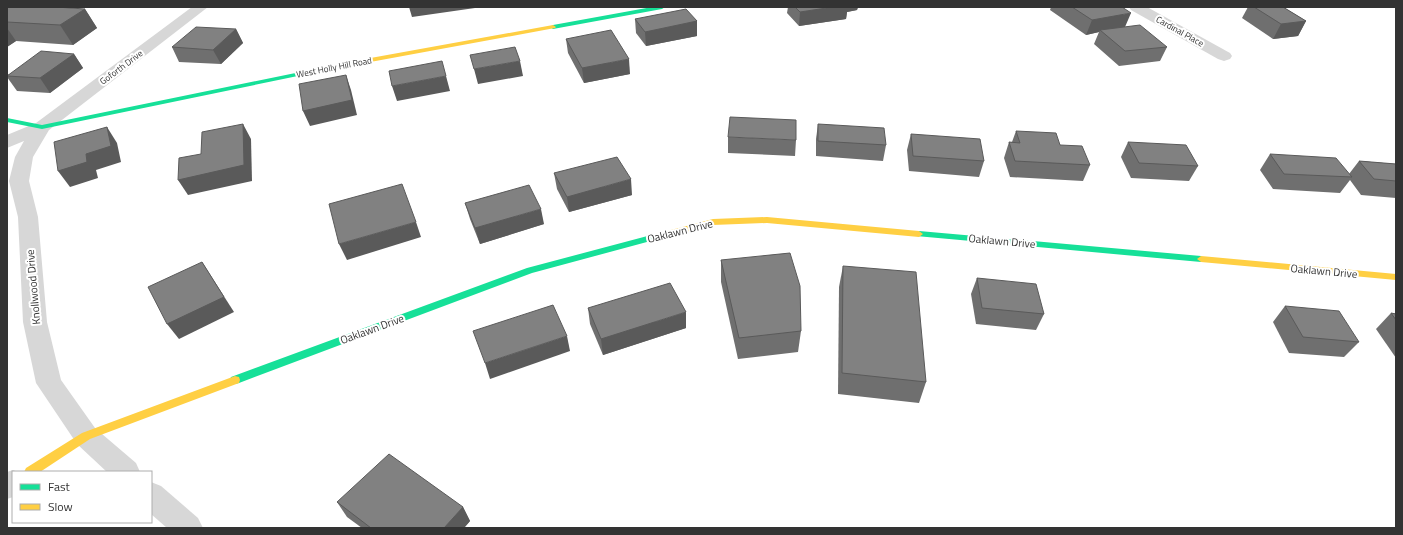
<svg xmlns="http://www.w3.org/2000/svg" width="1403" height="535" font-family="'Titillium Web',sans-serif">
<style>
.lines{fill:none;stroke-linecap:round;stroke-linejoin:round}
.street{fill:#d7d7d7;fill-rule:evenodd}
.fast{fill:#16e098;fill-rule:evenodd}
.slow{fill:#ffcf43;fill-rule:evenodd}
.wall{fill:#6f6f6f}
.shaded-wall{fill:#5a5a5a}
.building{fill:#818181;stroke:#5a5a5a}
.labels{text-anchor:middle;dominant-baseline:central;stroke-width:4;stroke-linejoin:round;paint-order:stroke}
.far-street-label{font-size:9px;fill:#333;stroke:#fff}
.street-label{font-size:11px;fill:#333;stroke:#fff}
</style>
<rect width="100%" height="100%" fill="#fff"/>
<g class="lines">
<g class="street">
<polygon points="192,7 208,7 49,130 33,157 29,181 38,217 47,322 61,380 95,428 136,463 140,472 107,472 77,444 36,383 23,322 18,217 9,181 15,157 24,141 7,148 7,135 36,123"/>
<polygon points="1129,7 1147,7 1230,53 1232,56 1230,59 1224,61 1218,59 1131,10"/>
<polygon points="13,470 18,472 13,472 13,497 7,499 7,472"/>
<polygon points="151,482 161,486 198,518 203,528 167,528 151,514"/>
</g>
<g class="fast">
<polygon points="652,7 665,7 662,9 553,29 550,27 553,25"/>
<polygon points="354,61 357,63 356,64 42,129 7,122 7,118 42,125"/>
<polygon points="919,231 1201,256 1205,259 1201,262 916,236 915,234 916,232"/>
<polygon points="655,234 658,235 659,237 658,239 532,273 239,383 235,384 231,383 230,380 231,377 527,268"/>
</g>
<g class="slow">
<polygon points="553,25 556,27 555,28 354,65 351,63 354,61"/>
<polygon points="767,217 919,231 923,234 919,237 767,223 713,225 655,240 651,237 652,235 713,219"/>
<polygon points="1201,256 1396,274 1396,280 1201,262 1197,259"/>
<polygon points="235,376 239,377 240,380 239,383 90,439 40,472 24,472 26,468 82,433"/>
</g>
</g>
<g class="wall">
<polygon points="7,7 85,9 97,28 73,45 16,41 7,47"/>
<polygon points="788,7 858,7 857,10 847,12 846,19 799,26 787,13"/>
<polygon points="1051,7 1122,7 1125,27 1167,47 1160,61 1119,66 1094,44 1099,32 1086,35 1050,10"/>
<polygon points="1248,7 1283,7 1306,21 1298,36 1273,39 1242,18"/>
<polygon points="635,19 697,21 697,36 646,46 636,33"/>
<polygon points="236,29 243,43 221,64 179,62 172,47"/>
<polygon points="566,39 630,74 584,83 568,53"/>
<polygon points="74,54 83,68 50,93 17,91 7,77 7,75"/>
<polygon points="818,124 886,145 883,161 816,156 816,139"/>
<polygon points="1016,131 1060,145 1090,165 1083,181 1010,177 1004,158 1009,142 1012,142"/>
<polygon points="911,134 984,161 979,177 909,171 907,150"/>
<polygon points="728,137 796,140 795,156 728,153"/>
<polygon points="1128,142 1198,166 1189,181 1131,178 1121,157"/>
<polygon points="1270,154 1349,174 1359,161 1396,164 1396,198 1361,195 1350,180 1340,193 1273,189 1260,170"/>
<polygon points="554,173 632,195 569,212 557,189"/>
<polygon points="465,203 544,224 480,244 470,219"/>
<polygon points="721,260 801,331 798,352 738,359 721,282"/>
<polygon points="843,266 926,382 919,403 838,394 839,287"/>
<polygon points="977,278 1044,314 1036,330 976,324 971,294"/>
<polygon points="1285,306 1359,342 1344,357 1289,353 1273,322"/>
<polygon points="588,308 686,328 603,355 590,324"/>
<polygon points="1391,313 1396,314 1396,358 1376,329"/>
<polygon points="337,502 463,507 470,521 464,528 362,528 347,517"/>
</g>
<g class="shaded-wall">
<polygon points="409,7 482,7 412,17"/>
<polygon points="833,7 858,7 857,10 847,12 846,19 799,26 800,12"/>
<polygon points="85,9 97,28 73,45 60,25"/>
<polygon points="1131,13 1125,27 1100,30 1099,32 1086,35 1092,20"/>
<polygon points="697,21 697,36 646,46 645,32"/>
<polygon points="1306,21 1298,36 1273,39 1281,24"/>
<polygon points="7,28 16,41 7,47"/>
<polygon points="236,29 243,43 221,64 213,50"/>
<polygon points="74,54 83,68 50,93 40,78"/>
<polygon points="629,59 630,74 584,83 582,68"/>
<polygon points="520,61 523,76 478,84 474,69"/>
<polygon points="346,75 351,90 357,115 310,126 303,111"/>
<polygon points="446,76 450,91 397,101 392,86"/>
<polygon points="243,124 251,139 252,181 188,195 178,180"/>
<polygon points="107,127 117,143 121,162 96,170 98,178 70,187 58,171"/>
<polygon points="631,179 632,195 569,212 567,197"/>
<polygon points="541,209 544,224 480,244 475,228"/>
<polygon points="416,222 421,237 347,260 339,244"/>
<polygon points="202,262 234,312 179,339 167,324"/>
<polygon points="686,312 686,328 603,355 601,339"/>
<polygon points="567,336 570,351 490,379 485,363"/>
<polygon points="463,507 470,521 464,528 444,528"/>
</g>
<g class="building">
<polygon points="7,7 56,7 85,9 60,25 7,22"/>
<polygon points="795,7 833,7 800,12"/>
<polygon points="1072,7 1122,7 1131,13 1092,20"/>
<polygon points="1254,7 1283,7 1306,21 1281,24"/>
<polygon points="686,9 697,21 645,32 635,19"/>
<polygon points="1140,25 1167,47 1125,51 1100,30"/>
<polygon points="196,27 236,29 213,50 172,47"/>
<polygon points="611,30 629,59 582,68 566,39"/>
<polygon points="515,47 520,61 474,69 470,55"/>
<polygon points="41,51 74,54 40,78 7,76"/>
<polygon points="442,61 446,76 392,86 389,71"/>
<polygon points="346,75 352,100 303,111 299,84"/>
<polygon points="730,117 796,120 796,140 728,137"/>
<polygon points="243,124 244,165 178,180 179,158 201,154 202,132"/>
<polygon points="818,124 884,128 886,145 818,141"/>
<polygon points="107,127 111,146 86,154 87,162 58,171 54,142"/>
<polygon points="1016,131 1056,133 1060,145 1082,146 1090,165 1015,161 1009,142 1020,143"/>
<polygon points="911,134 980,139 984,161 913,156"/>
<polygon points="1128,142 1186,145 1198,166 1139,163"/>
<polygon points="1270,154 1336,158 1352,177 1284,174"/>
<polygon points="617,157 631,179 567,197 554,173"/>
<polygon points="1359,161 1396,164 1396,181 1374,179"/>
<polygon points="402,184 416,222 339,244 329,204"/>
<polygon points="529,185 541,209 475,228 465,203"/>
<polygon points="790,253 800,286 801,331 739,338 721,260"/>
<polygon points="202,262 224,297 167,324 148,287"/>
<polygon points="843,266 916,272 926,382 842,373"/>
<polygon points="977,278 1036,284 1044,314 982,308"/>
<polygon points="670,283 686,312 601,339 588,308"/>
<polygon points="553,305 567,336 485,363 473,331"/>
<polygon points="1285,306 1339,311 1359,342 1303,337"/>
<polygon points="1391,313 1396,314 1396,320"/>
<polygon points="389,454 463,507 444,528 371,528 337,502"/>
</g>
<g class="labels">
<g class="far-street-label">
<text transform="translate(1180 31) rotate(29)">Cardinal Place</text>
<text transform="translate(121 67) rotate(-37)">Goforth Drive</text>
<text transform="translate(334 67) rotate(-11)">West Holly Hill Road</text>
</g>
<g class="street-label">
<text transform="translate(680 231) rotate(-14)">Oaklawn Drive</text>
<text transform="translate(1002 241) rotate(5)">Oaklawn Drive</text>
<text transform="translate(1324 271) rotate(5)">Oaklawn Drive</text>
<text transform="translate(33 287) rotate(-95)">Knollwood Drive</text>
<text transform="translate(372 329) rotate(-20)">Oaklawn Drive</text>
</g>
</g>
<rect width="1403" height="535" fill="none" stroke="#333333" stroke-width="16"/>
<rect x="12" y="471" width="140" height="52" fill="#ffffff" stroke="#adadad"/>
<rect x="20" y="484" width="20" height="6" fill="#16e098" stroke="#adadad"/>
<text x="48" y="491" font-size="12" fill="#333333">Fast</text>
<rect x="20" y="504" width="20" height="6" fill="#ffcf43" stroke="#adadad"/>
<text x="48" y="511" font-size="12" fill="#333333">Slow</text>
</svg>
